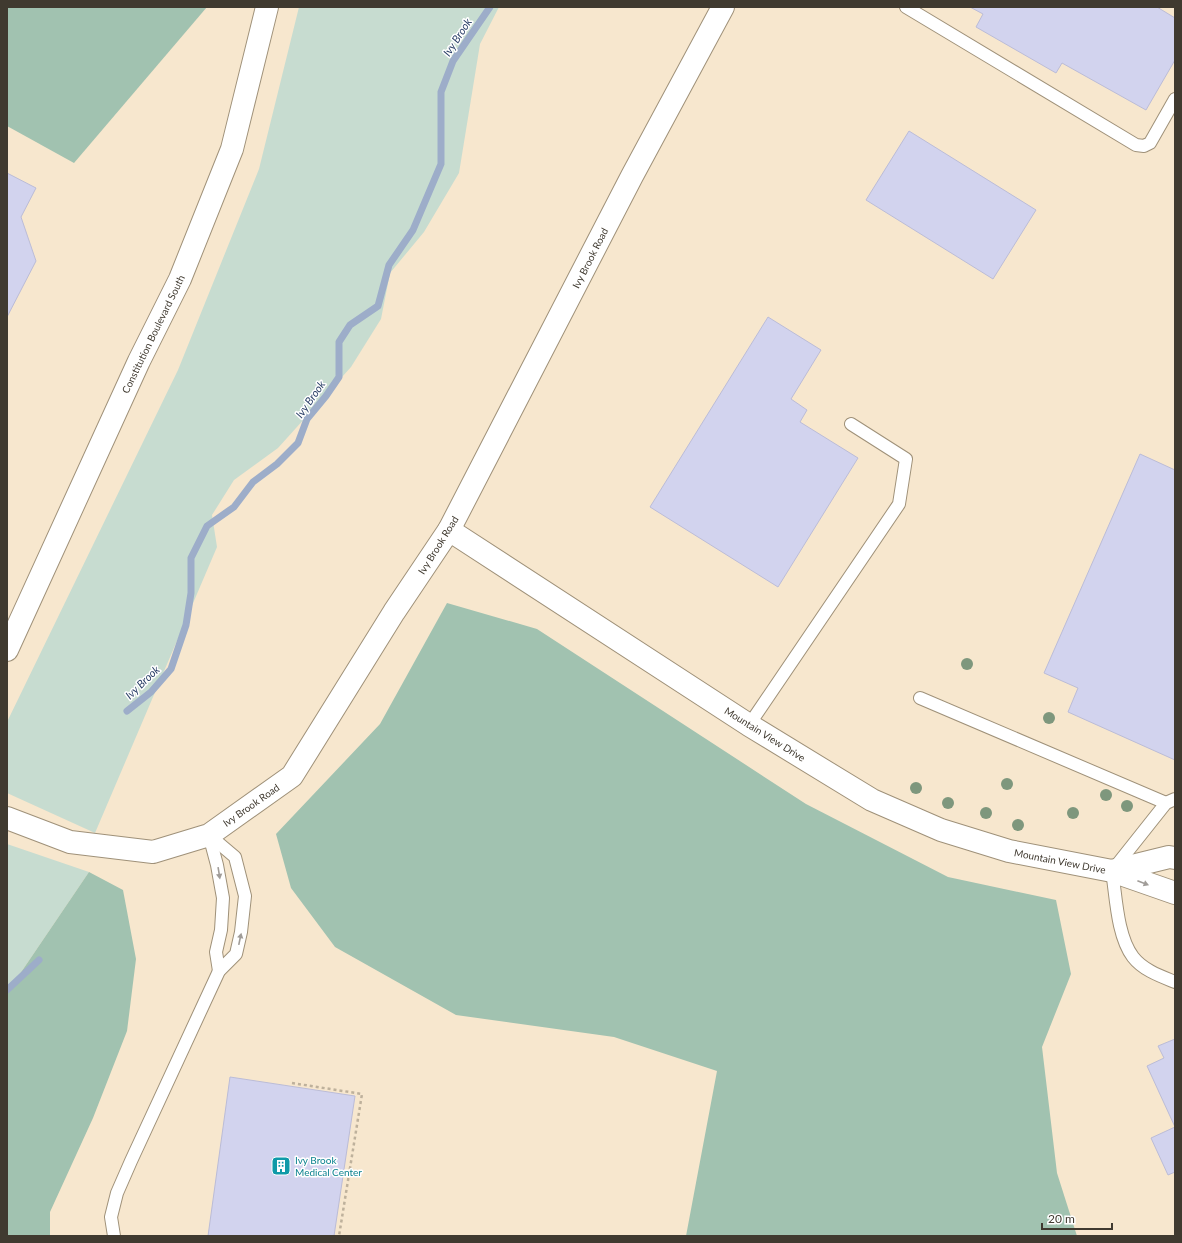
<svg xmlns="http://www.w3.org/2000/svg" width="1182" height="1243" font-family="Lato,sans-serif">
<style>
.green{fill:#c7dcd0}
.forest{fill:#a1c2b0}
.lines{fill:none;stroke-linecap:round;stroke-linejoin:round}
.stream{stroke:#9dadc9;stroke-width:7}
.building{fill:#d2d3ee;stroke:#bbbcd7}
.lane-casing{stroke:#9f9179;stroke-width:14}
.street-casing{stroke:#9f9179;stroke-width:24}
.secondary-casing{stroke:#9f9179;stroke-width:24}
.path{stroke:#beb19c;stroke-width:2.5;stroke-dasharray:3 3;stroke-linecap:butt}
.lane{stroke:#fff;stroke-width:12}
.street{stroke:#fff;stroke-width:22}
.secondary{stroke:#fff;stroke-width:22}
.tree{fill:#7e977d}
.oneway{fill:#a09c98}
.labels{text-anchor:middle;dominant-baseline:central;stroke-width:3;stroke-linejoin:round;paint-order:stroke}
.street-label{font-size:10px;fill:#403a30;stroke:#fff}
.culture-label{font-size:10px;fill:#0d838f;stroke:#fff;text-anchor:start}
.water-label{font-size:11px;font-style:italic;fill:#2a3f67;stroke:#fff}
</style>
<rect width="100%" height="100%" fill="#f7e7ce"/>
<g class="green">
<polygon points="299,7 499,7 480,44 459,173 424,232 390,273 381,319 351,367 278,448 234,480 212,515 217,547 95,833 7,793 7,722 178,370 259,169"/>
<polygon points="7,844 89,872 7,993"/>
</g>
<g class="forest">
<polygon points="7,7 207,7 74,163 7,126"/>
<polygon points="447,603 537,629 806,804 948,877 1056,900 1071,974 1042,1047 1057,1173 1077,1236 686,1236 717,1071 614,1037 456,1015 335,947 291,888 276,834 380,724"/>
<polygon points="89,872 123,890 136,959 127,1031 93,1118 50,1212 50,1236 7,1236 7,993"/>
</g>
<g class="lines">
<g class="stream">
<polyline points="127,711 151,692 171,669 186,625 191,593 191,558 207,526 234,507 253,482 277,464 298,443 307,419 326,396 339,377 339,342 350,325 378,306 389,265 413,230 441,164 441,92 453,61 490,7"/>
<polyline points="7,990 39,960"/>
</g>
</g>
<g class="building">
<polygon points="970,7 1157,7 1175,18 1175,60 1146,110 1062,63 1056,73 976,27 983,14"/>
<polygon points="909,131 1036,210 993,279 866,200"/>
<polygon points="7,173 36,188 21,217 36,261 7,317"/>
<polygon points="768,317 821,350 791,399 807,410 800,422 858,458 778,587 650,507"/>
<polygon points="1140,454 1175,470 1175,760 1068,712 1078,688 1044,673"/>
<polygon points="1175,1039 1175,1172 1168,1175 1151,1138 1175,1127 1147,1066 1164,1058 1158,1046"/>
<polygon points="230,1077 355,1096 334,1236 208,1236"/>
</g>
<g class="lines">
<defs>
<g id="lane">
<polyline points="906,7 1136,145 1144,146 1150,143 1175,99"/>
<polyline points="920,698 1166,803"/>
<polyline points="749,725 899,504 906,459 851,424"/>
<path d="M1175 799 1166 803 1112 871C1116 896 1117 936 1133 957 1143 970 1160 976 1175 982"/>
<polyline points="209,835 217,865 223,898 221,930 216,952 219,971"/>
<polyline points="114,1236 111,1217 117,1193 131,1161 219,971 236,954 241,932 245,896 235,857 209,835"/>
</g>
<g id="street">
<polyline points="449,530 749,725 872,800 941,830 1009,851 1112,871 1175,893"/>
<polyline points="7,818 70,842 153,852 209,835 292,776 394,612 449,530 632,176 723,7"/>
<polyline points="1112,871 1169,857 1175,858"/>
</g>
<polyline id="secondary" points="7,650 139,361 180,279 232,149 267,7"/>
</defs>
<use href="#lane" class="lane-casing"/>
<use href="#street" class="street-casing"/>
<use href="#secondary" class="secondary-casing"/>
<polyline class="path" points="292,1083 362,1094 339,1236"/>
<use href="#lane" class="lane"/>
<use href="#street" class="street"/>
<use href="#secondary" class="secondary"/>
</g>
<g class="tree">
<circle cx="967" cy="664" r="6"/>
<circle cx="1049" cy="718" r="6"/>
<circle cx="1007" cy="784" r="6"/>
<circle cx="916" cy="788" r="6"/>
<circle cx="1106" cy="795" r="6"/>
<circle cx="948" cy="803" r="6"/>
<circle cx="1127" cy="806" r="6"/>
<circle cx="986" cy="813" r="6"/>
<circle cx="1073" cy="813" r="6"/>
<circle cx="1018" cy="825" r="6"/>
</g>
<defs><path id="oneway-solid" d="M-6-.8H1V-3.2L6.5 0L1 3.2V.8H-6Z"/></defs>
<g class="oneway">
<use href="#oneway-solid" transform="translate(219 873) rotate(81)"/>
<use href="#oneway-solid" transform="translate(1143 883) rotate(21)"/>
<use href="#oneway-solid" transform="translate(240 939) rotate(-78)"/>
</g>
<defs>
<symbol id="building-square" viewBox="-11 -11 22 22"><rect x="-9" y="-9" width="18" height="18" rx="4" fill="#0f9aa8" stroke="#fff"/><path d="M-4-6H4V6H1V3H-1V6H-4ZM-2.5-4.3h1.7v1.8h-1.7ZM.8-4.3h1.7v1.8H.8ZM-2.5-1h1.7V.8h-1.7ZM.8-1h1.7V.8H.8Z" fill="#fff"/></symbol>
</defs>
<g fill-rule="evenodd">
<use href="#building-square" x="270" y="1155" width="22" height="22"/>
</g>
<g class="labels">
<g class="street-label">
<text transform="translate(590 258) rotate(-63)">Ivy Brook Road</text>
<text transform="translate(153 334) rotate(-64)">Constitution Boulevard South</text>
<text transform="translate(438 545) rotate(-58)">Ivy Brook Road</text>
<text transform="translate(765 734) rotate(32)">Mountain View Drive</text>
<text transform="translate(251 805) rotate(-35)">Ivy Brook Road</text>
<text transform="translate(1060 861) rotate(11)">Mountain View Drive</text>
</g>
<g class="culture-label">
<text x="295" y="1160">Ivy Brook<tspan x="295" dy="12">Medical Center</tspan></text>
</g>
<g class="water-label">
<text transform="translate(457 37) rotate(-57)">Ivy Brook</text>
<text transform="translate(310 399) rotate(-55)">Ivy Brook</text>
<text transform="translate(142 682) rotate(-44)">Ivy Brook</text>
</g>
</g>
<rect width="1182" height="1243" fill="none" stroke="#403a30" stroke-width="16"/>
<path d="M1042 1223v6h70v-6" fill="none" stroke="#403a30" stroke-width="2"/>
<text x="1048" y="1223" font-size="12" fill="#403a30" stroke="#ffffff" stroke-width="3" paint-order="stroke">20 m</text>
</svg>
